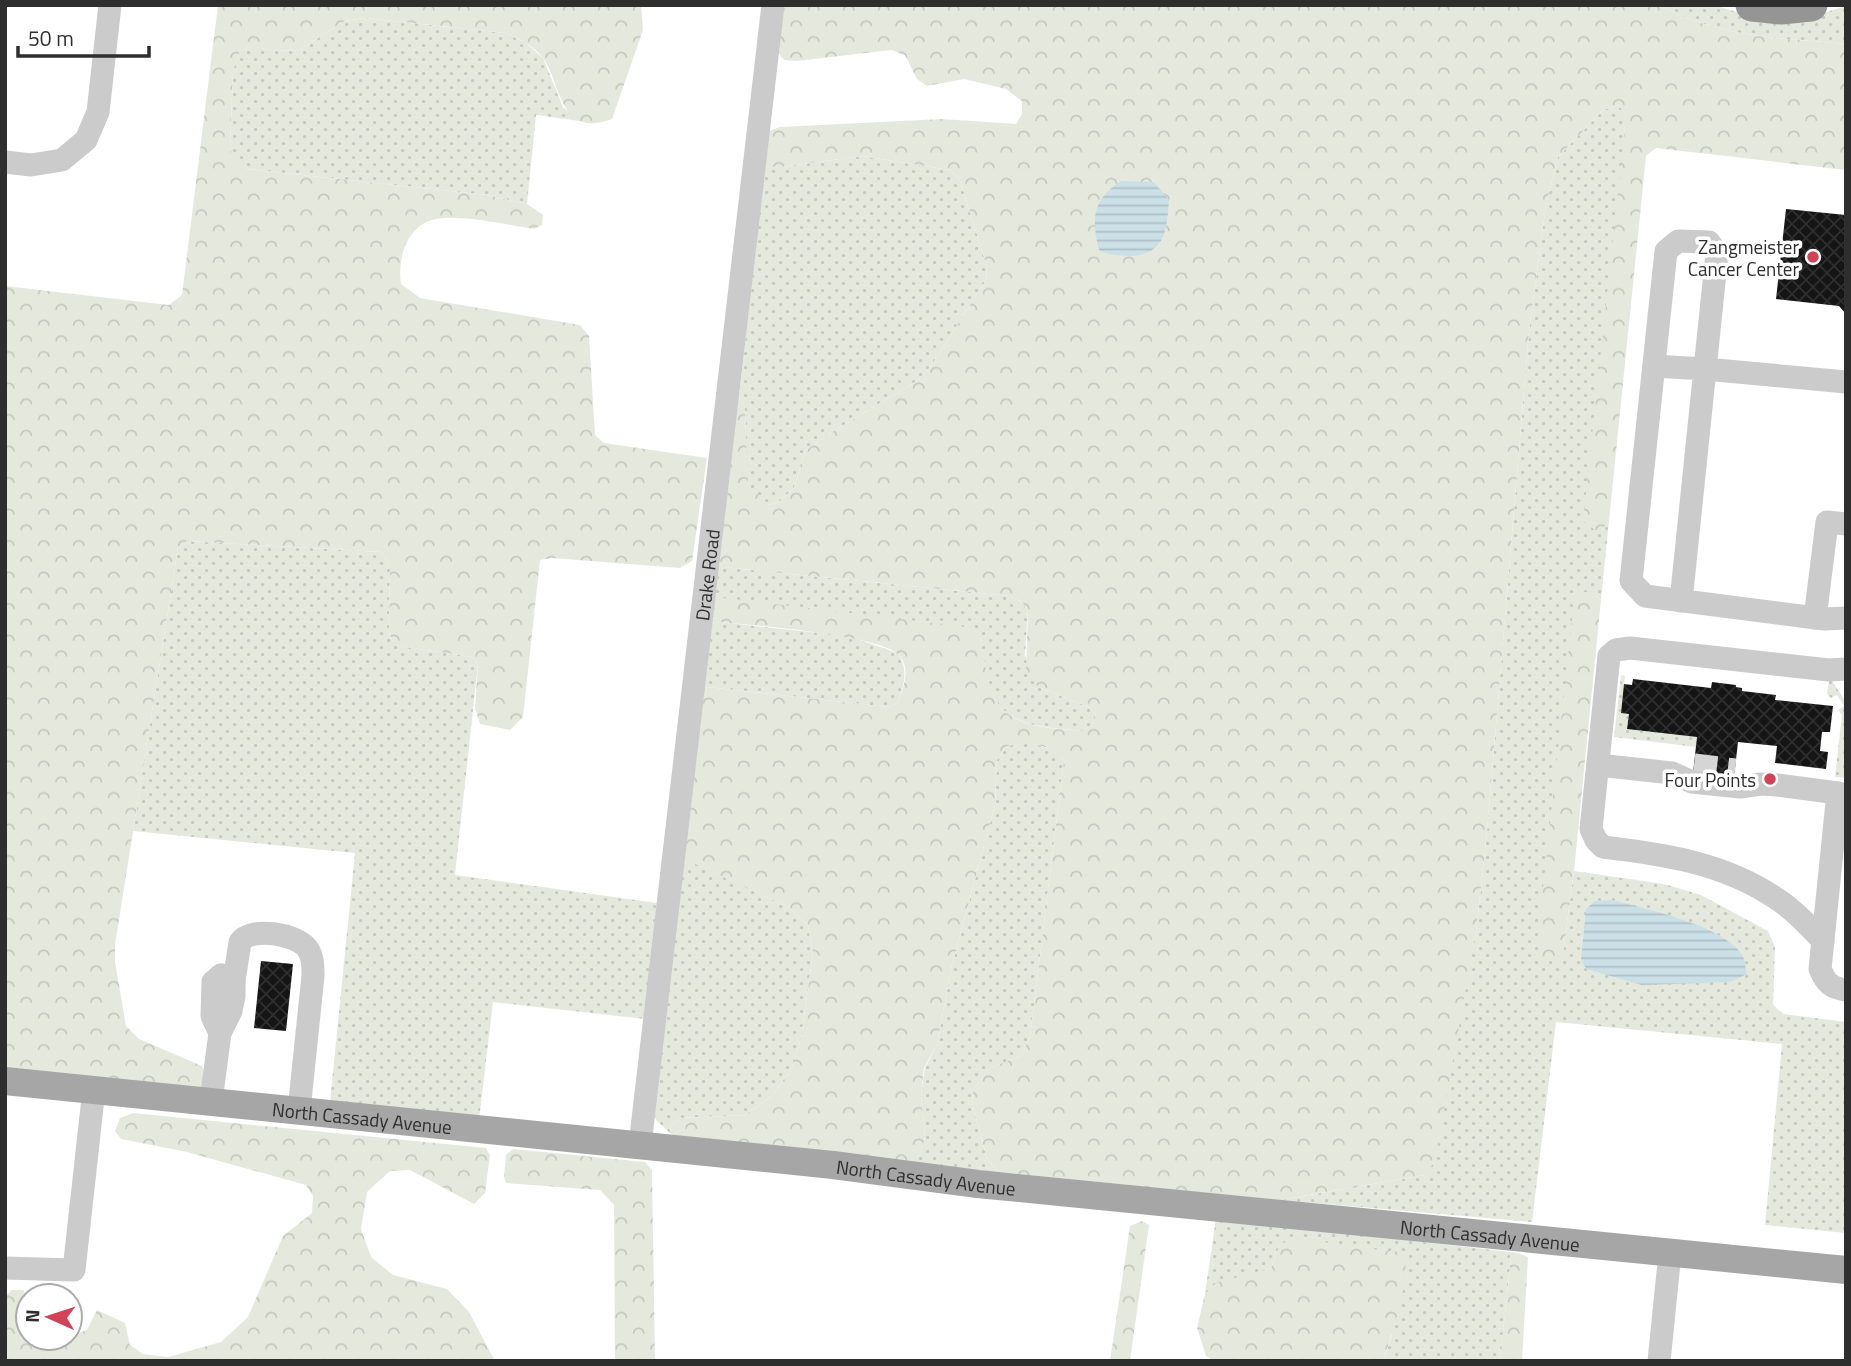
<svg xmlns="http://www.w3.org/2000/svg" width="1851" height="1366" font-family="'Titillium Web',sans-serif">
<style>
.grass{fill:url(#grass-dots)}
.forest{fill:url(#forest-crowns)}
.water{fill:url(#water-rules)}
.building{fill:url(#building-cross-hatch)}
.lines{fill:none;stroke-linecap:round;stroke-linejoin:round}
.minor-tunnel{stroke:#d5d5d5;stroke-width:23;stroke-dasharray:23 11;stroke-linecap:butt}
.minor{stroke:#cbcbcb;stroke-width:23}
.major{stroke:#a6a6a6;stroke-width:28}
.highway{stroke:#959595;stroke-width:33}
.poi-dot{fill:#d24259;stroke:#fff;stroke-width:2.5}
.labels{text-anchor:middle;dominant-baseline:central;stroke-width:7;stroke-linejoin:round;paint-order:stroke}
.poi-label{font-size:19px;fill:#2e2e2e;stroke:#fff;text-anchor:end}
.street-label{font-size:19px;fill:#2e2e2e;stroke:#fff}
</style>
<defs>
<pattern id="grass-dots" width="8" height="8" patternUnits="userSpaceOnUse" patternTransform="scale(1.75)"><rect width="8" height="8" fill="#e5e9dd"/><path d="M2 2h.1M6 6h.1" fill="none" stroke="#c5c8be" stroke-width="1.8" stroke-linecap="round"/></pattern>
<pattern id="forest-crowns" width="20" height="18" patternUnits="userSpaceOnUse" patternTransform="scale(1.75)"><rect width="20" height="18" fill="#e5e9dd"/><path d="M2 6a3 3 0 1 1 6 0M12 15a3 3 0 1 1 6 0" fill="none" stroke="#c5c8be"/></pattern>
<pattern id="water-rules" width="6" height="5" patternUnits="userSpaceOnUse" patternTransform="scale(1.75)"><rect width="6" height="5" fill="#cbdfe7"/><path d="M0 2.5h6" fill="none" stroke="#afc0c6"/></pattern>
<pattern id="building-cross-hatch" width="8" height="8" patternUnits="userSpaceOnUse" patternTransform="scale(1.75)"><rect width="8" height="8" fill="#151515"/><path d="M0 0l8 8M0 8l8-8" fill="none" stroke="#2f2f2f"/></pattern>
</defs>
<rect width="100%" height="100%" fill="#fff"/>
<g class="grass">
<path d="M1661 5H1712L1752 16 1820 14 1846 6V44C1784 38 1716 38 1661 5Z"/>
<polygon points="364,18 506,33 526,43 543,58 563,107 580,121 536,115 527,204 487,195 246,169 237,162 230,150 233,70 240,51 252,46 275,51 299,50 345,21"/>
<polygon points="1618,105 1625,113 1625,125 1601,531 1609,521 1601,600 1593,592 1580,592 1563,953 1574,871 1664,884 1701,895 1768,931 1775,947 1773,1005 1783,1014 1846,1022 1846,1233 1765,1225 1782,1044 1556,1022 1532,1222 1280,1200 1425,1175 1476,932 1487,832 1529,331 1546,205 1558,157 1603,110"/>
<polygon points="862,156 950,170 960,180 987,267 986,280 931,366 917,381 827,435 805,451 794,488 779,502 769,505 747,485 745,408 739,397 765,165 781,167"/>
<polygon points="187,541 381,552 390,565 389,631 393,642 406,647 473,657 478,664 455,875 657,903 645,1019 493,1002 479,1120 330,1102 355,853 133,831 178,548"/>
<path d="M715 559 723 567 1009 596 1022 602 1028 610 1025 655 1038 687 1089 707 1096 715 1093 724 1083 731C1053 728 1010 729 994 697 986 681 983 651 979 632L711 602Z"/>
<path d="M709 614 719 622 848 636 898 653C909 671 904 683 898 703L888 707 707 687 698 698Z"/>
<polygon points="1621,675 1625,676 1621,712 1629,714 1627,729 1697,737 1696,747 1614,737"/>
<polygon points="1829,681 1832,681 1846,702 1846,778 1835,777 1842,715 1838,710 1844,706 1837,695 1831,698 1827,694"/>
<polygon points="1028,742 1056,751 1064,760 1030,1037 1021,1056 989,1068 973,1091 972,1103 987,1159 998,1172 909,1164 921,1153 925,1137 921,1093 925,1068 937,1044 952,965 995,805 997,760 1007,746"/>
<polygon points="683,847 688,860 790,908 808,926 813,953 801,1038 791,1070 770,1098 745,1115 681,1118 671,1125 670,1133 656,1120 653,1104"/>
<polygon points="1216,1218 1518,1253 1511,1257 1500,1361 1383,1361 1392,1335 1280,1245 1271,1268 1205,1294"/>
</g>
<g class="forest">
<path d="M218 5H641L643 30 612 119C557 139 563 83 542 57 533 45 519 39 506 33L364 18 345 21 299 50 275 51 252 46 240 51 233 70 230 150 238 162 246 169 487 195 527 204 543 215 542 225 534 229C508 225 460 214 436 219 407 224 397 259 401 284L420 298 580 325 589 336 595 435 604 443 707 458 692 561 680 568 552 558 540 560 523 717 510 730 480 724 475 708 478 664 473 657 406 647 393 643 389 631 390 565 381 552 187 541 178 548 115 945V962L126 1026 139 1039 202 1066 207 1079 201 1088 5 1068V286L169 305 182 295Z"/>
<path d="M779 5H1661C1716 38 1784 38 1846 44V170L1656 148 1646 156 1609 521 1601 531 1595 530 1583 521 1625 125V113L1618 105 1603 110 1558 157 1546 205 1529 331 1487 832 1476 932 1435 1161 1425 1175 1280 1200 998 1172 987 1159 972 1103 973 1091 989 1068 1021 1056 1030 1037 1064 760C1049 743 1028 742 1007 746L997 760 995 805 952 965 937 1044 924 1068 921 1093 925 1137 921 1153 909 1164 680 1140 670 1133 671 1125 681 1118 745 1115 770 1098 791 1070 801 1038 813 953 808 926 790 908 687 860 683 847 698 698 707 687 888 707 898 703C903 687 911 671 900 656 884 635 750 625 719 622L709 614 711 602 724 598 968 627 979 632C983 649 987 682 994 697 1010 729 1052 728 1083 731L1093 724 1096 715 1089 707 1038 687 1026 671 1028 610 1022 602 1009 596 723 567 715 559 732 408 739 397 745 408 748 485 769 505 779 502 794 488 805 451 827 435 917 381 931 366 986 280 987 267 960 180 950 170 862 156 781 167 765 166 767 132 780 127 942 119 1016 124 1022 114V101L1006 89 964 79 927 86 917 79 905 55 891 50 797 61 784 60 775 48Z"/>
<polygon points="1580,592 1593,592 1601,600 1574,871 1563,953 1555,959 1541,956 1537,944 1574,600"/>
<polygon points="133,1113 486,1148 490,1155 485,1193 474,1204 410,1170 390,1171 367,1192 361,1229 371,1257 393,1275 447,1289 469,1312 495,1361 5,1361 5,1296 12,1290 23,1290 28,1296 28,1338 70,1338 70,1334 73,1335 87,1330 97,1310 125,1323 130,1345 143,1354 168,1357 221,1342 248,1317 283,1236 312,1213 313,1196 306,1185 187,1152 121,1139 115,1131 120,1118"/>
<polygon points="513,1149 645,1162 652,1170 655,1361 615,1361 614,1205 600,1190 506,1183 504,1177 506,1155"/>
<polygon points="1142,1221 1149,1225 1130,1361 1110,1361 1130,1226"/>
<path d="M1292 1238 1404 1253C1411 1279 1392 1335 1383 1361H1214L1206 1356 1197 1328 1205 1294 1216 1283 1271 1268 1280 1245Z"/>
<polygon points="1518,1253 1528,1257 1522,1361 1500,1361 1511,1257"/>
</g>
<g class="water">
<path d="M1121 181 1154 182 1169 200C1167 232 1164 257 1126 256 1115 255 1108 255 1099 250 1091 219 1093 199 1121 181Z"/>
<path d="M1613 900C1648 910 1719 924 1741 953 1745 958 1745 967 1747 974L1730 982 1642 985 1586 969 1581 959 1586 909 1595 901Z"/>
</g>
<g class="building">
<polygon points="1786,209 1846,215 1846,314 1839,306 1776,299"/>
<polygon points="1633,679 1711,688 1712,682 1736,685 1736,687 1742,688 1742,691 1776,695 1775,700 1833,706 1830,732 1822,732 1820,751 1828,752 1826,769 1775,763 1777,746 1738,742 1734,777 1693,773 1697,737 1627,729 1629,714 1621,713 1624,684 1632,685"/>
<polygon points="261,961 293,964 286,1031 254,1028"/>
</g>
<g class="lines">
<polyline class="minor-tunnel" points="1694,765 1735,770"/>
<g class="minor">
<polyline points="5,162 31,165 62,160 86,140 98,112 110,5"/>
<polyline points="1654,366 1705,369 1681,601"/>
<polyline points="1846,382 1705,369 1717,253 1709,242 1678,241 1666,251 1631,581 1645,596 1824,619 1846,618"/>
<polyline points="1815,618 1827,522 1846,524"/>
<path d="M1598 765 1672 773 1692 782 1740 787 1761 784 1777 785 1838 793 1820 969C1826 983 1831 988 1846 990"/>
<path d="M1823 941C1808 925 1792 908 1774 897 1723 863 1663 854 1603 847L1596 840 1591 829 1609 656 1616 650 1630 648 1829 670 1846 669"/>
<polyline points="220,1033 212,1016 213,982 221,975 234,981"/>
<path d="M211 1101 220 1033 231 1011 234 996V981L240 942C251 926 296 934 307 948 313 956 313 966 313 976L299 1110"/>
<path id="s1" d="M640 1145 773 5"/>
<polyline points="5,1268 74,1270 94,1089"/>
<polyline points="1659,1361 1670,1253"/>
</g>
<path class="major" id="s2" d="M5 1081 833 1165 978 1184 1846 1270"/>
<polyline class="highway" points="1752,5 1781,8 1811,5"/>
</g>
<g class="poi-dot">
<circle cx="1813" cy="257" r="7"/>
<circle cx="1770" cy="779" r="7"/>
</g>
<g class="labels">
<g class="poi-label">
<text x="1799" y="246">Zangmeister<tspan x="1799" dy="22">Cancer Center</tspan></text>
<text x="1756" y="779">Four Points</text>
</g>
<g class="street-label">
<text stroke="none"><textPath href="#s1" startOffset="574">Drake Road</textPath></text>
<text stroke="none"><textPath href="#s2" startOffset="359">North Cassady Avenue</textPath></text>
<text stroke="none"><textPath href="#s2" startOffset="926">North Cassady Avenue</textPath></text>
<text stroke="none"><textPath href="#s2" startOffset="1493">North Cassady Avenue</textPath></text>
</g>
</g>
<rect width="1851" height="1366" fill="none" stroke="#2e2e2e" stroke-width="14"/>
<g transform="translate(49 1317) rotate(273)"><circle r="33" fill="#ffffff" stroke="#ababab" stroke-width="2"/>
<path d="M0-5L12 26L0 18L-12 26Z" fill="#d24259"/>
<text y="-10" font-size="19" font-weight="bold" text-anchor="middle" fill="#2e2e2e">N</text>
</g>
<path d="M18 46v10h131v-10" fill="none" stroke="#2e2e2e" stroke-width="3.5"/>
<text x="28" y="46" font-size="21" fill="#2e2e2e" stroke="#ffffff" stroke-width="5" paint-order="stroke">50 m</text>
</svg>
